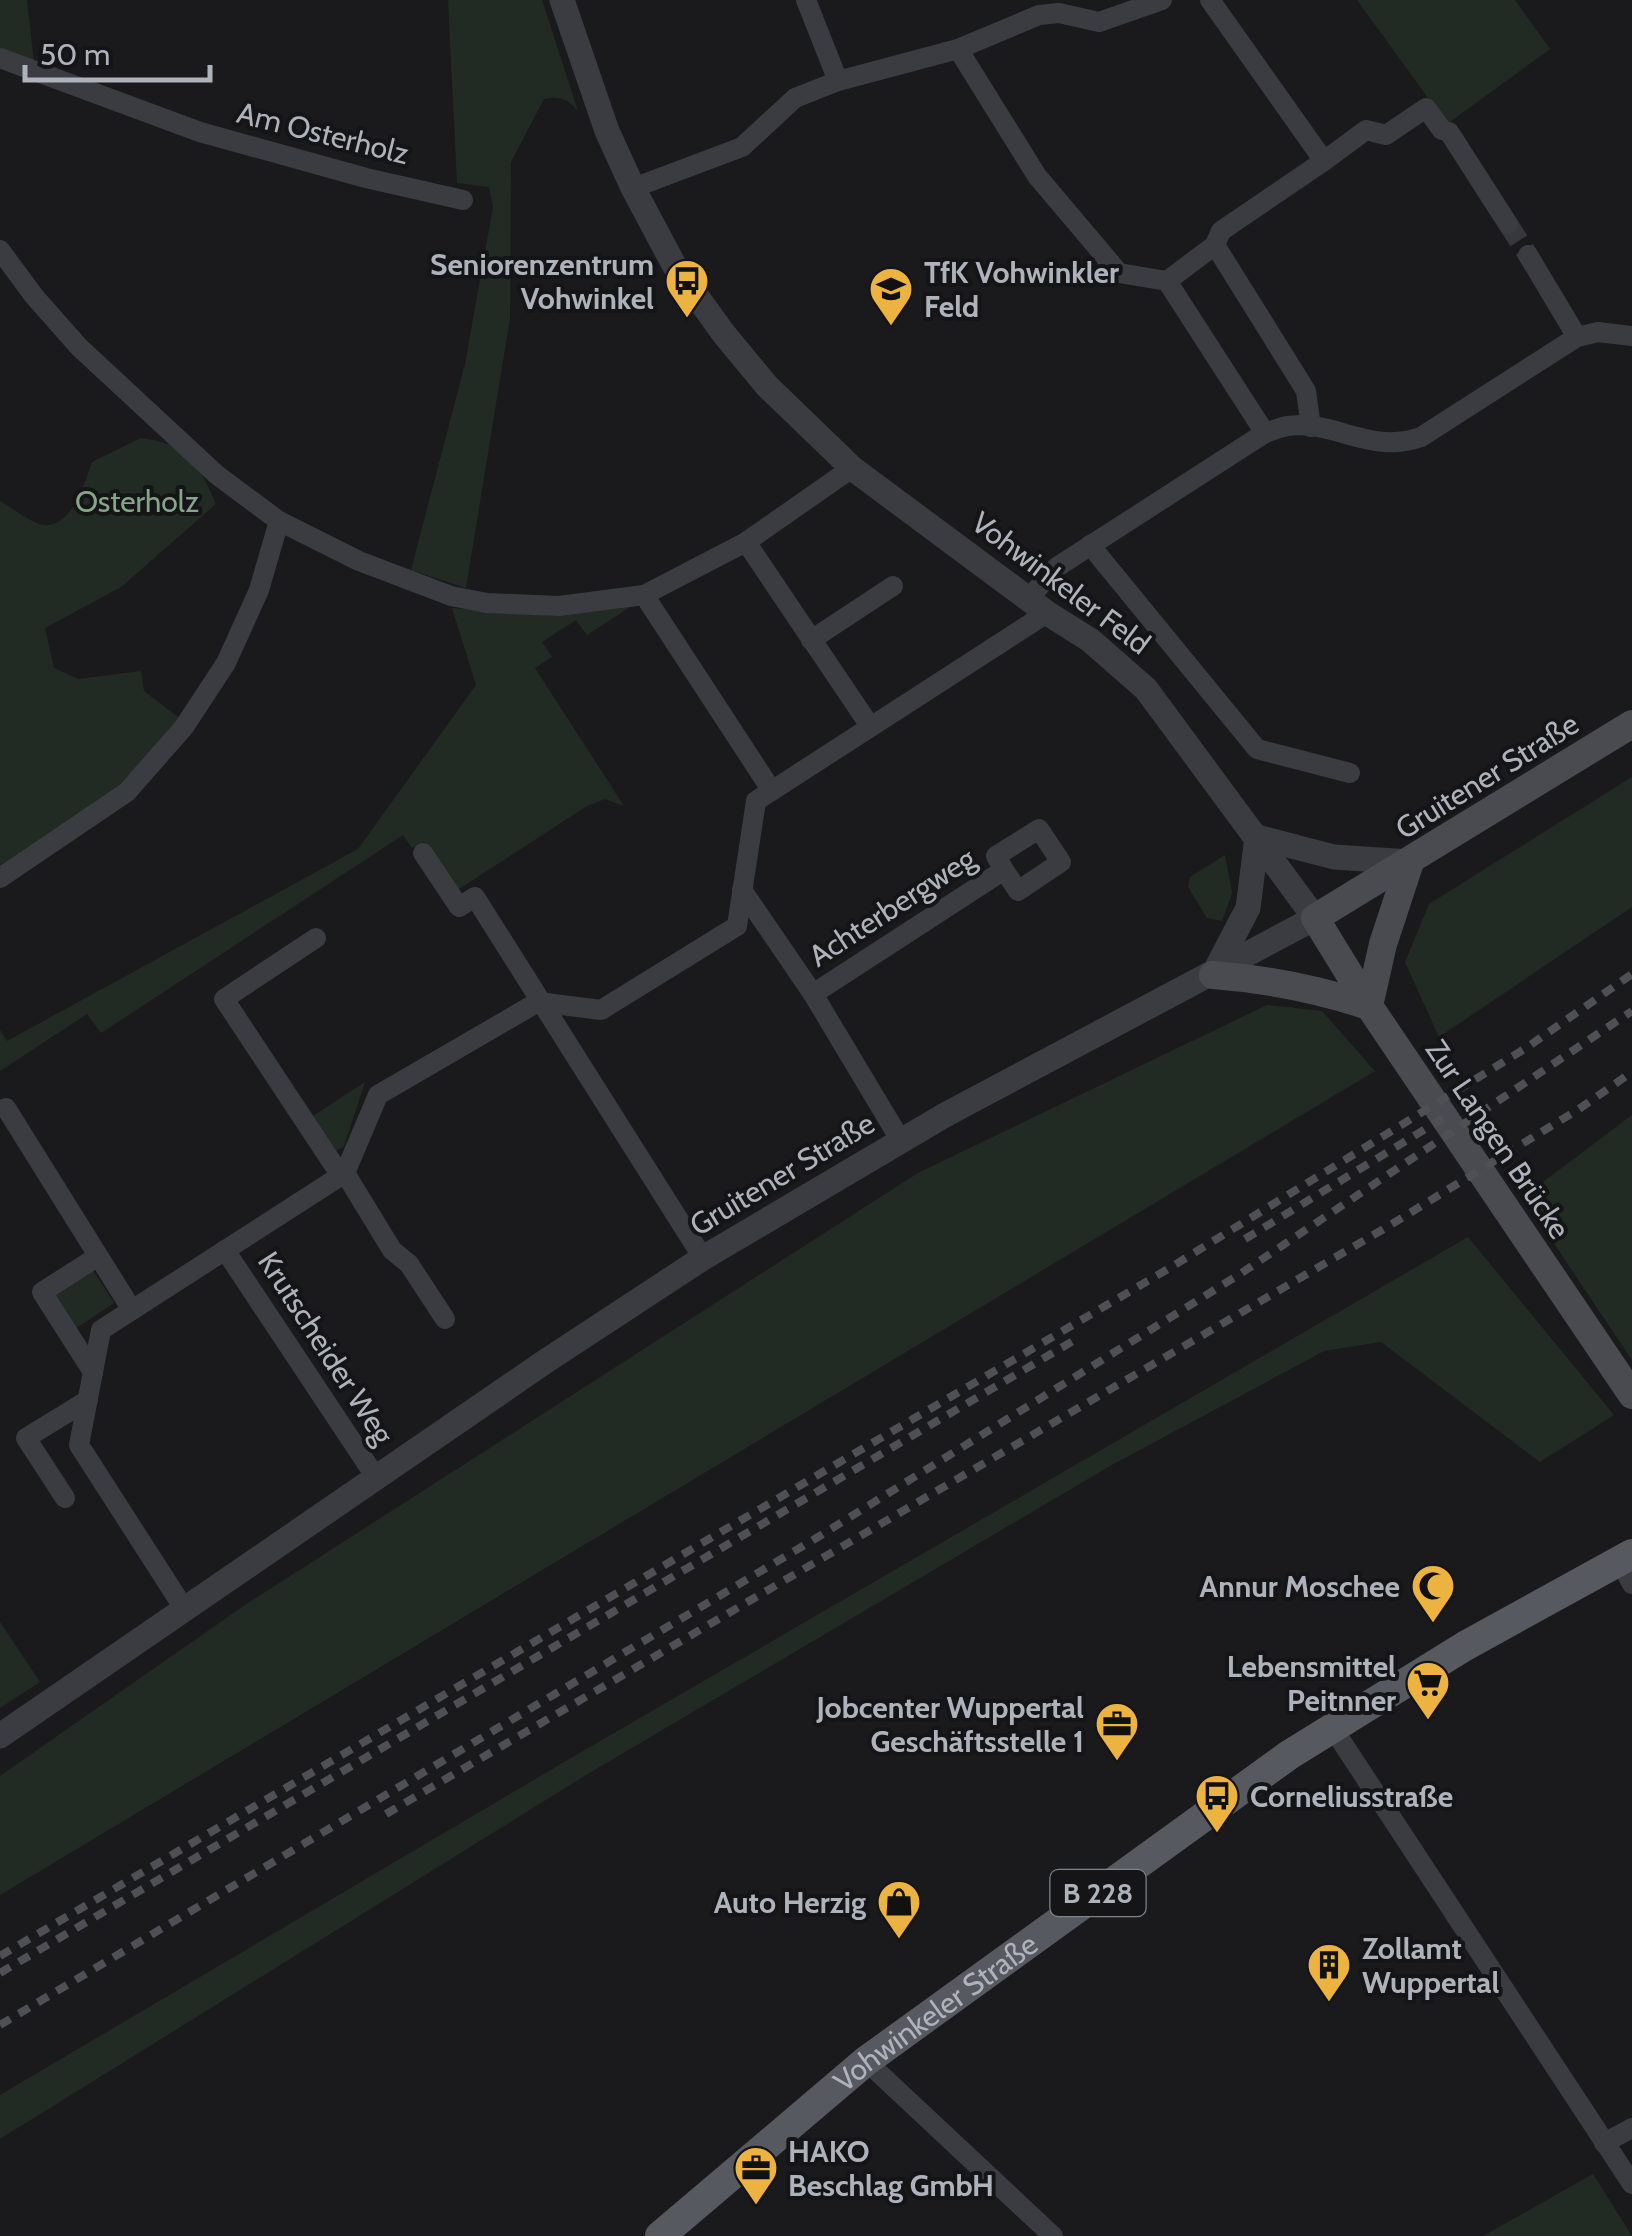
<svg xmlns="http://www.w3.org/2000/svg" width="1632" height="2236" font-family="Cabin,sans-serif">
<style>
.green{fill:#222b23}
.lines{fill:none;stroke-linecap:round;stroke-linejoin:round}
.minor-tunnel{stroke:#37383c;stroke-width:20;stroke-dasharray:20 10;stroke-linecap:butt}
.minor{stroke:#3b3c41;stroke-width:20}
.tertiary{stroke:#3b3c41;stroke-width:25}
.secondary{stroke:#494b51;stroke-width:28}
.primary{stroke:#575960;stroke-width:30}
.rail{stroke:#4e5056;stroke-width:8;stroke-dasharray:12 10;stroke-linecap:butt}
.labels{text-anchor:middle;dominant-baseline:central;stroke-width:8;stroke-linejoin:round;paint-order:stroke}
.shield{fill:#151518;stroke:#7f838a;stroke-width:2.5}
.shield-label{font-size:28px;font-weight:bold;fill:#adb2bb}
.street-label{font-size:30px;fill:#adb2bb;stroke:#151518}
.poi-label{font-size:30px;font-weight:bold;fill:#adb2bb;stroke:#151518;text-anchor:end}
.park-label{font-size:30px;fill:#85a687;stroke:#151518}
</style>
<rect width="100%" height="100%" fill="#1a1a1c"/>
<g class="green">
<polygon points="0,0 27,0 34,63 0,49"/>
<path d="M448 0H542L578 111C567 98 560 96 544 99L511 162 510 318 466 588 411 570 465 364 493 207 489 187 457 183Z"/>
<polygon points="1357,0 1515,0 1550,49 1447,124"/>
<path d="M141 438C189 444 198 463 216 504L121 587 45 628 54 668 78 679 141 671 144 691 179 718 128 781 0 869V501C13 508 30 523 44 525 72 528 85 482 92 462Z"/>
<polygon points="630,607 587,635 576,620 542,642 552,657 535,668 624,806 605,799 587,806 456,891 424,842 412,848 403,835 101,1033 87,1014 0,1071 0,1030 7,1041 358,849 476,685 452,608 557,616"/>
<polygon points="1632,777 1632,907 1439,1037 1405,962 1429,904"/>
<polygon points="1225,855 1232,893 1222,921 1207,918 1188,887 1190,877"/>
<polygon points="1267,1005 1322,1011 1375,1071 0,1895 0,1776 242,1607 918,1173"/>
<polygon points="365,1082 344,1146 336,1151 313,1116"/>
<polygon points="1632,1115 1632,1360 1523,1197"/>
<polygon points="1468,1237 1614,1415 1540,1462 1381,1342 1324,1351 1110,1466 586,1775 0,2139 0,2095 571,1758"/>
<polygon points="92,1269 114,1303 72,1331 50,1297"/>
<polygon points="0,1622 40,1682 0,1708"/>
<polygon points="1593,2174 1632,2236 1483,2236"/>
</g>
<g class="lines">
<polyline class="minor-tunnel" points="1508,224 1528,255"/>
<g class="minor">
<polyline points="806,0 838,81"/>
<polyline points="1210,0 1324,161 1366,130 1386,135 1426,108 1442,130 1449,132 1508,224"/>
<polyline points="958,49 1037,176 1119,273 1167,281"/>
<polyline points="0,58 200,132 366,178 463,200"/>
<polyline points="633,188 742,147 795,98 838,81 958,49 1039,15 1059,13 1099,22 1162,0"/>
<polyline points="1215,245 1221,231 1324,161"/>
<polyline points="0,250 34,296 79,347 217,475 279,521 359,561 451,596 487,603 559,606 644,595 746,542 852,468"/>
<polyline points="1528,255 1577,337"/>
<polyline points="1265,433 1167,281 1215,245 1306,391 1311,427"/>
<polyline points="746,542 870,726"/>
<polyline points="1090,545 1257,749 1350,773"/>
<polyline points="644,595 772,791"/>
<path d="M1028 599 1057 567 1265 433C1272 431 1280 427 1288 426 1335 420 1371 455 1421 437L1577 337 1598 332 1632 336"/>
<polyline points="811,640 893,586"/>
<polyline points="423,853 459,907 475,897 703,1258"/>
<polyline points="0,878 127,792 184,727 226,663 259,590 279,521"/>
<polyline points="742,890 813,994 901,1141"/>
<polyline points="316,938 224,999 341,1176"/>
<polyline points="813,994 1004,870 1018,891 1061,862 1039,829 996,856 1004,870"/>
<polyline points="6,1108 132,1310"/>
<polyline points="345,1173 392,1250 409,1264 445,1319"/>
<polyline points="225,1250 377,1479"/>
<polyline points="93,1372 42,1292 97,1257"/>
<polyline points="65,1498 26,1438 88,1400"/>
<polyline points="1620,1561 1632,1584"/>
<polyline points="185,1610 79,1445 101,1330 345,1173 378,1095 538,1002 601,1010 737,926 756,801 1047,613"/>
<polyline points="1332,1727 1632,2184"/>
<polyline points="866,2061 1053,2236"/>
<polyline points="1604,2143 1632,2128"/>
</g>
<g class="tertiary">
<polyline points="1257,837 1334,857 1410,862"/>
<polyline points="1214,973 1248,908 1257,837"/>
<polyline points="0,1736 546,1361 703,1258 945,1115 1315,918 1146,689 1090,640 1047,613 852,468 767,386 724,334 674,265 633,188 607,131 562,0"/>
</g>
<g class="secondary">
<polyline points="1632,724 1315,918 1369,1006 1632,1395"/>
<path d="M1213 975C1267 979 1317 989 1369 1006"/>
<polyline points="1369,1006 1383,944 1410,862"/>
</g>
<path class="primary" id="s1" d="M660 2236 866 2061 1289 1755 1465 1646 1632 1554"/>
<g class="rail">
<polyline points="1245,1239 1450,1114"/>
<polyline points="386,1814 1387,1227 1579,1109 1632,1072"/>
<polyline points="0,1956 1168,1269 1526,1048 1632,974"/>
<polyline points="0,1973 1073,1341"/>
<polyline points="0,2025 818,1537 1240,1274 1632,1011"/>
</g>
</g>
<defs>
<symbol id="bus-pin" viewBox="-11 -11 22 30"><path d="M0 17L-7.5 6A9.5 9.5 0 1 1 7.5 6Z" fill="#edb341" stroke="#151518"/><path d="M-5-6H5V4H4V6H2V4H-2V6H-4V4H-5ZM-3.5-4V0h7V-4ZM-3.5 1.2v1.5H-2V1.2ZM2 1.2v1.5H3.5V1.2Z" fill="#111"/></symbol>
<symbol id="school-pin" viewBox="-11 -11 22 30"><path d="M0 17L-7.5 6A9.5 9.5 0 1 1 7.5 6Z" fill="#edb341" stroke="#151518"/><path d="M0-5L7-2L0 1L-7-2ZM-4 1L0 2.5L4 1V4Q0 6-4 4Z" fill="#111"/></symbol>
<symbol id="mosque-pin" viewBox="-11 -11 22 30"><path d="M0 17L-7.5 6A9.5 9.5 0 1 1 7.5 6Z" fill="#edb341" stroke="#151518"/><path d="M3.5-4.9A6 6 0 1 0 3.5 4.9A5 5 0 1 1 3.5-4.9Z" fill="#111"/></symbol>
<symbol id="supermarket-pin" viewBox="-11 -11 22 30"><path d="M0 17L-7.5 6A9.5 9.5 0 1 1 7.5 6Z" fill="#edb341" stroke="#151518"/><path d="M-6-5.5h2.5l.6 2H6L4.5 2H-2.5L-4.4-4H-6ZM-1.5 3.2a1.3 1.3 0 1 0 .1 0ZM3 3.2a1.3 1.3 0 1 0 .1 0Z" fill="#111"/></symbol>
<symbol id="office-pin" viewBox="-11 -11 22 30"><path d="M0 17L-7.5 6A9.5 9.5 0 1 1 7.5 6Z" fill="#edb341" stroke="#151518"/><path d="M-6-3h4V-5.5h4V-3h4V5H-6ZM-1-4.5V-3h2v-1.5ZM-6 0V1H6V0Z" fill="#111"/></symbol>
<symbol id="shop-pin" viewBox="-11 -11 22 30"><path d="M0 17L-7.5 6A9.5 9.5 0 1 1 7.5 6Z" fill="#edb341" stroke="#151518"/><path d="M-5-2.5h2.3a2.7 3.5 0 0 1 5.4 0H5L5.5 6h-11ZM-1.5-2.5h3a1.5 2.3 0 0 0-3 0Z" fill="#111"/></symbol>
<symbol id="building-pin" viewBox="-11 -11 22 30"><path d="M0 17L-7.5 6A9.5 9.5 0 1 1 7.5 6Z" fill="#edb341" stroke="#151518"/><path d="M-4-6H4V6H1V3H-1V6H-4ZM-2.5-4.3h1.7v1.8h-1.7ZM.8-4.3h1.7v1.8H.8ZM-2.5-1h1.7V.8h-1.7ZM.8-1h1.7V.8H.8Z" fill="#111"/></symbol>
</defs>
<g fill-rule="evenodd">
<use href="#bus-pin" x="662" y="256" width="50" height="68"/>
<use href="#school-pin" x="866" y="264" width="50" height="68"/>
<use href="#mosque-pin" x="1408" y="1561" width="50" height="68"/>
<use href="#supermarket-pin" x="1403" y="1658" width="50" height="68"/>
<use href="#office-pin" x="1092" y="1699" width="50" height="68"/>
<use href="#bus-pin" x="1192" y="1771" width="50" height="68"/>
<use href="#shop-pin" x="874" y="1877" width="50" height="68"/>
<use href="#building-pin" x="1304" y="1940" width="50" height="68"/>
<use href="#office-pin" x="731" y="2143" width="50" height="68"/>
</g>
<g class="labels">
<rect class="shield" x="1050.5" y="1870" width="95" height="46" rx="8"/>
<g class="shield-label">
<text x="1098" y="1893">B 228</text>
</g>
<g class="street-label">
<text transform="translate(323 133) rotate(14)">Am Osterholz</text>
<text transform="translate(1061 583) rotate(37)">Vohwinkeler Feld</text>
<text transform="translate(1487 776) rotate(-32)">Gruitener Straße</text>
<text transform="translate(892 907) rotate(-33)">Achterbergweg</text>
<text transform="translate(1498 1139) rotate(56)">Zur Langen Brücke</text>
<text transform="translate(782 1174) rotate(-31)">Gruitener Straße</text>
<text transform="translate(326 1348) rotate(57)">Krutscheider Weg</text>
<text stroke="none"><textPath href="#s1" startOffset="355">Vohwinkeler Straße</textPath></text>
</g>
<g class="poi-label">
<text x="654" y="264">Seniorenzentrum<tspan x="654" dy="34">Vohwinkel</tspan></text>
<text x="924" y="272" text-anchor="start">TfK Vohwinkler<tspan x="924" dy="34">Feld</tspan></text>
<text x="1400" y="1586">Annur Moschee</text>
<text x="1396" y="1666">Lebensmittel<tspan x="1396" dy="34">Peitnner</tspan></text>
<text x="1084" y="1707">Jobcenter Wuppertal<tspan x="1084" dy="34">Geschäftsstelle 1</tspan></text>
<text x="1250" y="1796" text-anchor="start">Corneliusstraße</text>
<text x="866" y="1902">Auto Herzig</text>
<text x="1362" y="1948" text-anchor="start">Zollamt<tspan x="1362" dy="34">Wuppertal</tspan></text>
<text x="788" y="2151" text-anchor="start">HAKO<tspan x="788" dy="34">Beschlag GmbH</tspan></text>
</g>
<g class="park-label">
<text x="137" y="501">Osterholz</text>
</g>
</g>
<path d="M25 65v15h185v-15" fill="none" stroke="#adb2bb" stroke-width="5"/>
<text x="40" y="65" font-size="30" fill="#adb2bb" stroke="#151518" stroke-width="8" paint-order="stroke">50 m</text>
</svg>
